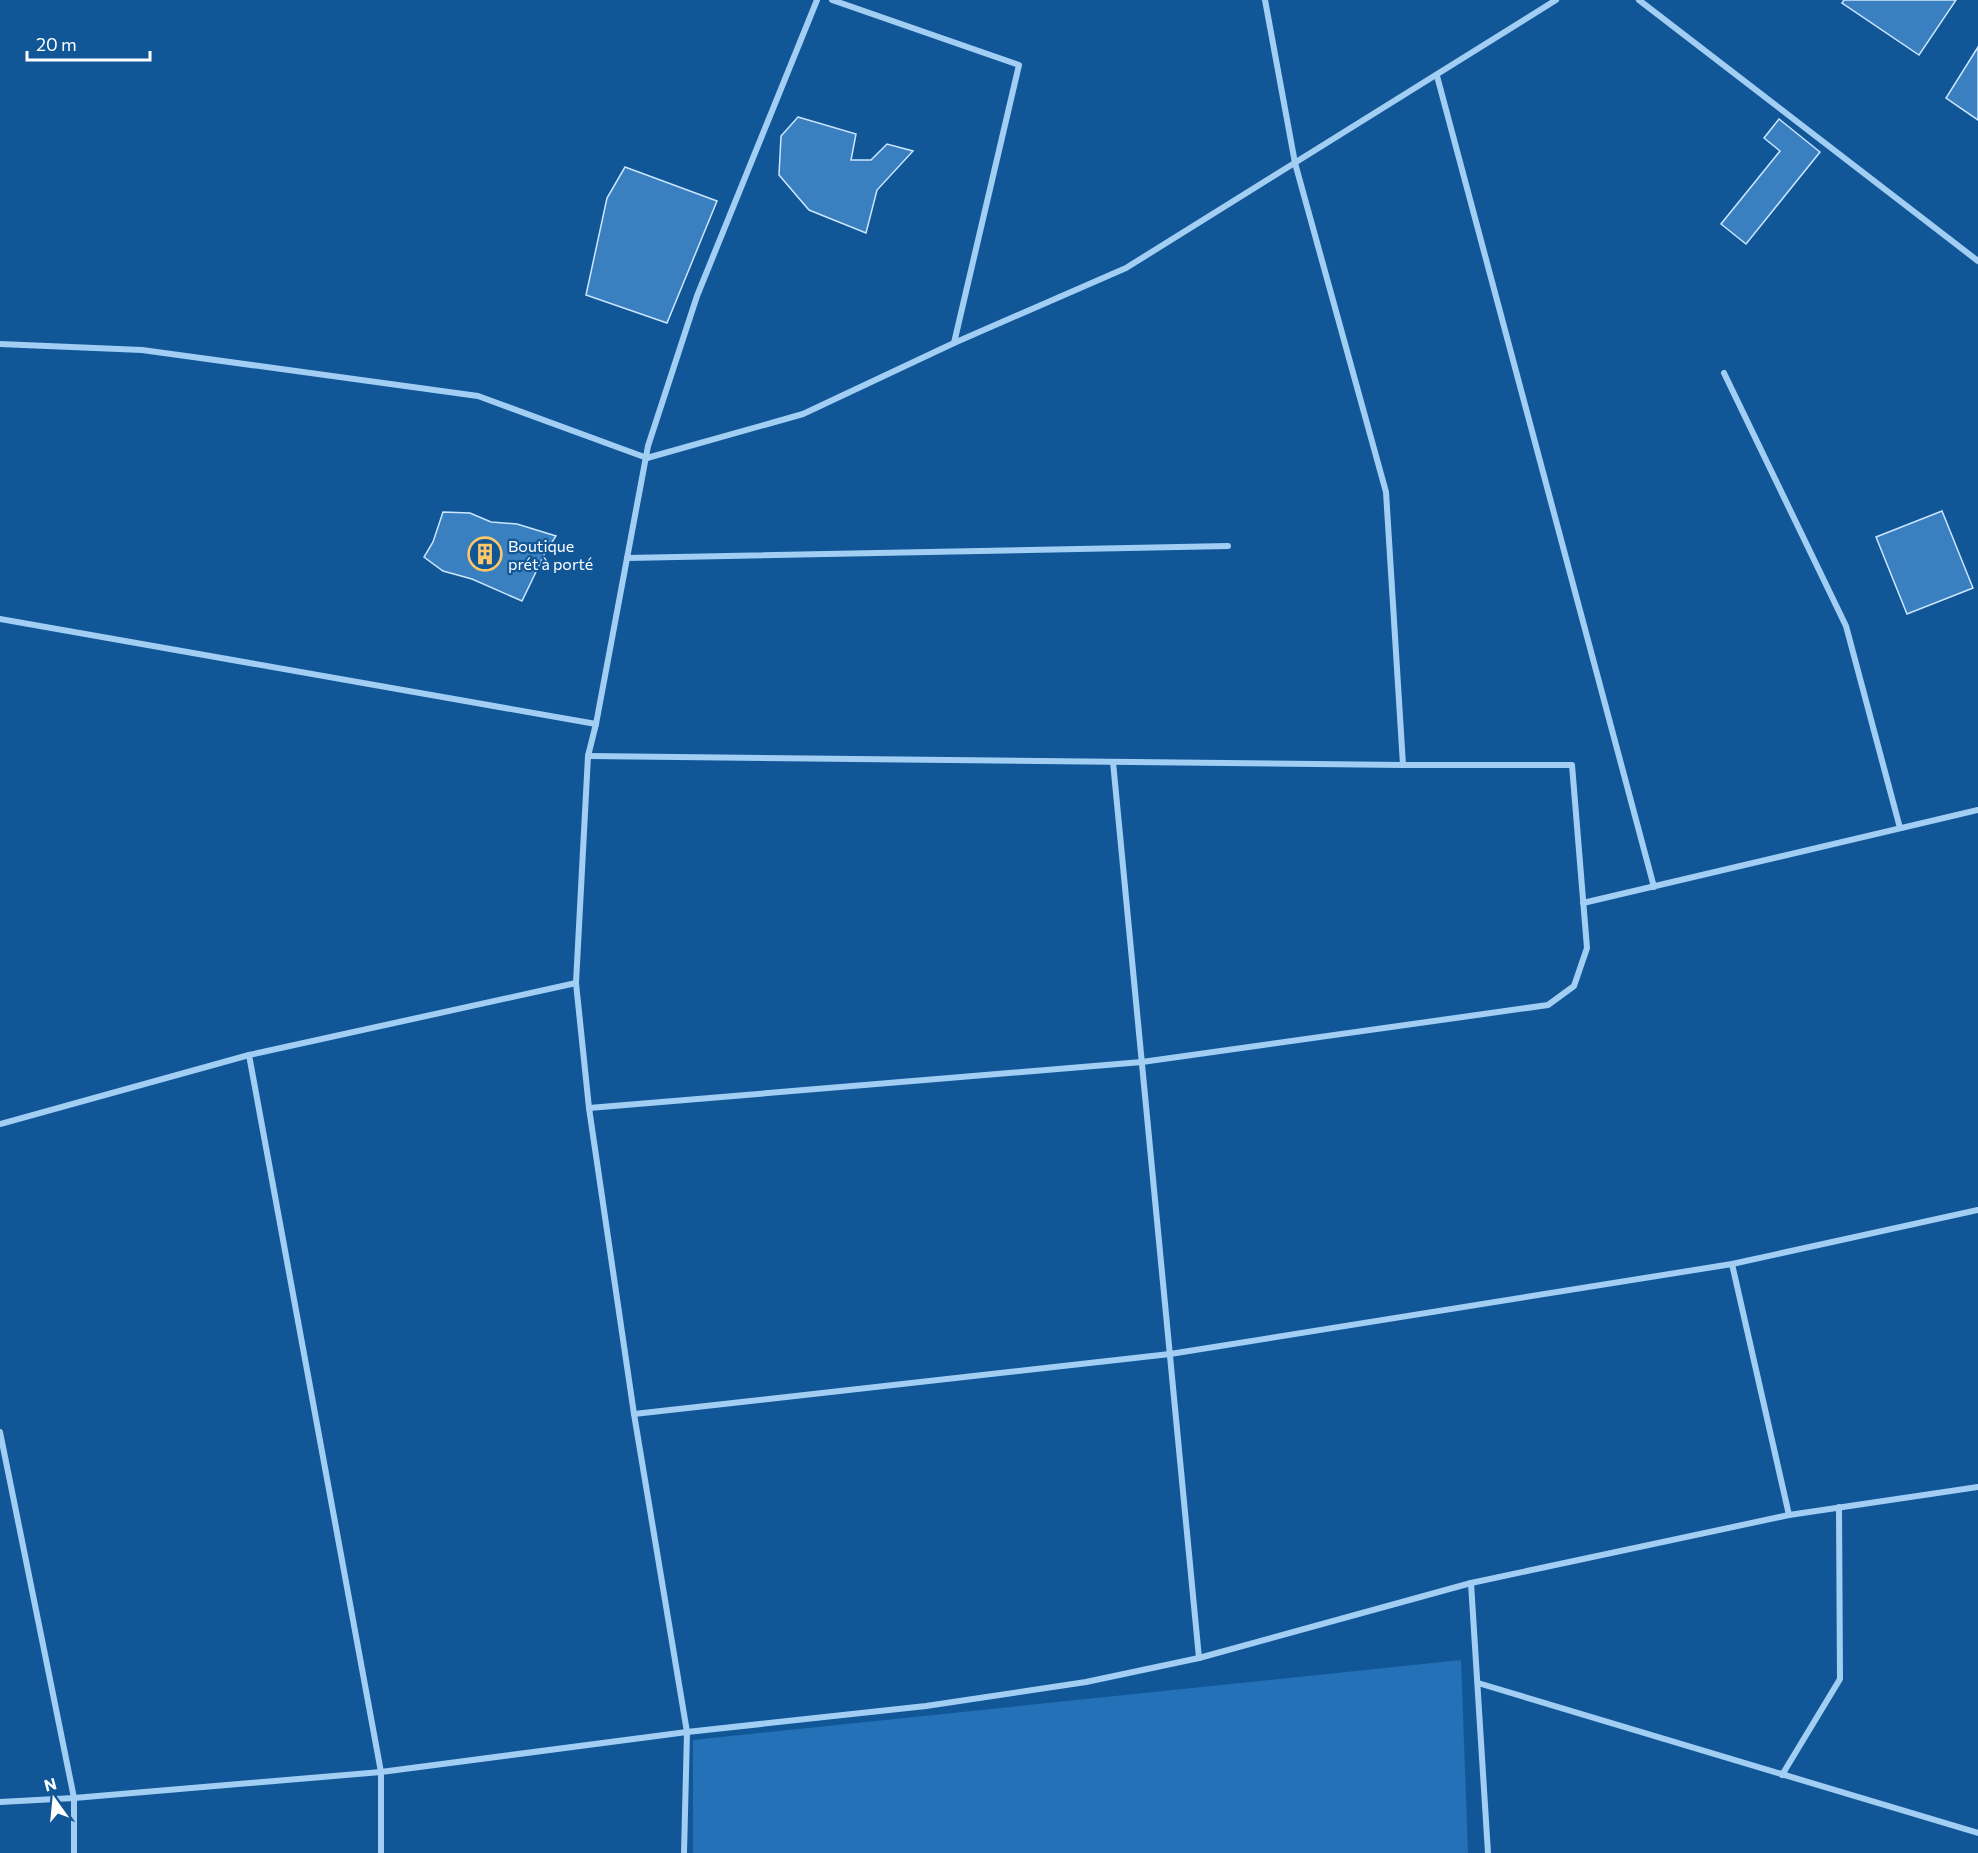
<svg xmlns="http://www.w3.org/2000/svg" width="1978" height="1853" font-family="Commissioner,sans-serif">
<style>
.green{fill:#2471b7}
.building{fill:#3a80c0;stroke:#cbe6fe;stroke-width:1.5}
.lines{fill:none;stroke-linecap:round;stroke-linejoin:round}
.street{stroke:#a3cef4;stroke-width:6}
.labels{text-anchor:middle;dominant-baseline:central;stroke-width:4.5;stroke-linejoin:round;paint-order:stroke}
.poi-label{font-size:16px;fill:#fff;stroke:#115798;text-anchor:start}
</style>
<rect width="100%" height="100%" fill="#115798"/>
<polygon class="green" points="1461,1660 1468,1853 693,1853 693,1740"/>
<g class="building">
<polygon points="1844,0 1956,0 1919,55 1842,3"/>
<polygon points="1978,47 1978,120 1946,98"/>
<polygon points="798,117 856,134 851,160 871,160 887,144 913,151 877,190 866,233 809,210 779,175 781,136"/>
<polygon points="1779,119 1820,152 1746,244 1721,224 1780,151 1764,138"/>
<polygon points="625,167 717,201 667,323 586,295 607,198"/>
<polygon points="1942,511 1973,588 1907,614 1876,537"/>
<polygon points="443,512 470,513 491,522 517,524 556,536 546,551 522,601 472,579 443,571 424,557 433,542"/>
</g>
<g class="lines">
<g class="street">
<polyline points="832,0 1019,65 954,343"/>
<polyline points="1265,0 1295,163 1386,492 1403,765"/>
<polyline points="1639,0 1978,261"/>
<polyline points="1437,76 1654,887"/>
<polyline points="0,344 142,350 478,396 647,458 803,414 954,343 1126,268 1556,0"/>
<polyline points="1724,373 1846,626 1900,828"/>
<polyline points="627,558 1228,546"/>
<polyline points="0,619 596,724"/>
<polyline points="588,756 1403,765 1572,765 1587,948 1574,986 1548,1005 1142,1062 589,1108"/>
<polyline points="1113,762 1199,1658"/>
<polyline points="1583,903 1978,810"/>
<polyline points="249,1055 381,1772 381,1853"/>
<polyline points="0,1124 249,1055 576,983"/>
<polyline points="1732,1264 1789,1515"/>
<polyline points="634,1414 1170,1354 1732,1264 1978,1210"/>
<polyline points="0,1432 74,1798 74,1853"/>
<polyline points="1471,1583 1488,1853"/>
<polyline points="1478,1683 1978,1833"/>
<polyline points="1782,1775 1840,1679 1839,1507"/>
<polyline points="0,1802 74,1798 381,1772 687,1732 926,1706 1086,1682 1199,1658 1471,1583 1789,1515 1978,1487"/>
<polyline points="684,1853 687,1732 634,1414 589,1108 576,983 588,756 596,724 648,446 697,296 817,0"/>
</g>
</g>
<defs>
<symbol id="building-ring" viewBox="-11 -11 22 22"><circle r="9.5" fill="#115798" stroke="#ffc765" stroke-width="1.5"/><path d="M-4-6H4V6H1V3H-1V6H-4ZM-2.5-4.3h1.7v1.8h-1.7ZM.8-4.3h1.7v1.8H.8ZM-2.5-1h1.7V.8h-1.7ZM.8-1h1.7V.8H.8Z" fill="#ffc765"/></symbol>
</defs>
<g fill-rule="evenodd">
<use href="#building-ring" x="466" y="535" width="38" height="38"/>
</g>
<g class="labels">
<g class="poi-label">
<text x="508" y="545">Boutique<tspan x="508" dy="18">prét à porté</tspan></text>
</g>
</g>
<g transform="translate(54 1799) rotate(345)" stroke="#115798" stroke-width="4.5" paint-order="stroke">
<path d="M0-4.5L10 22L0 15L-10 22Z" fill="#ffffff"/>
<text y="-9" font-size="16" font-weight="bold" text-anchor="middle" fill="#ffffff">N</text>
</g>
<path d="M27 51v9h123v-9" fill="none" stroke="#ffffff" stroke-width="3"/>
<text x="36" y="51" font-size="18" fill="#ffffff" stroke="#115798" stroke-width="4.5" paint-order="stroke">20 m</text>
</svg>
